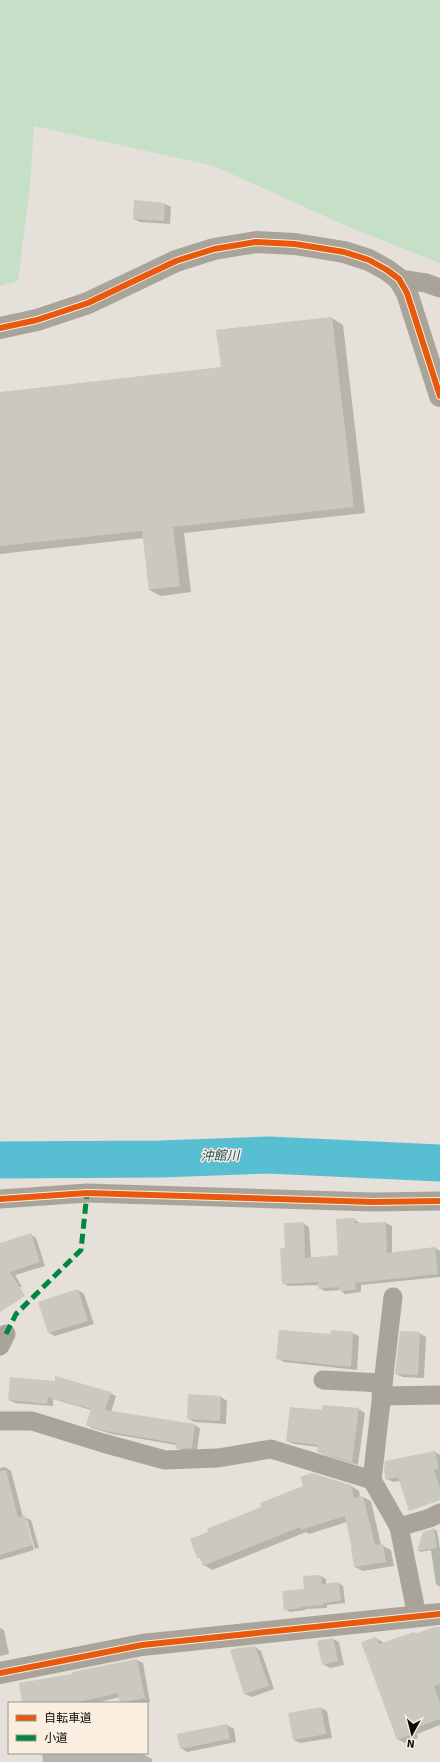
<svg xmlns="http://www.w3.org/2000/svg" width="440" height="1762" font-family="Signika,'Noto Sans JP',sans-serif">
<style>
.green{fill:#c6dfc7}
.shadow{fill:#0003}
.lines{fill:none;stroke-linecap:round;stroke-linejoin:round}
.river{stroke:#58bed2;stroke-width:37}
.building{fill:#cbc7c1}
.minor{stroke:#a9a499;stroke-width:19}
.tertiary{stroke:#a9a499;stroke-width:22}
.quiet{stroke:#00873e;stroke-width:5;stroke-dasharray:10 5;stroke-linecap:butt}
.cycleway-casing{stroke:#f9eee0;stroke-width:8}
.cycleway{stroke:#e8590c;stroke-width:6}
.labels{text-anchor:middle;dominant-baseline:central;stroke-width:3;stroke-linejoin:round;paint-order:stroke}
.water-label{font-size:13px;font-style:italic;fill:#1a505e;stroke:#f9eee0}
</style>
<rect width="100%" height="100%" fill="#e5e0d9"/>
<polygon class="green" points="0,0 440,0 440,263 351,228 214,166 34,126 30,185 18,281 0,286"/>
<g class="shadow">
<polygon points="135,201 165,204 171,207 170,224 140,222 134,219"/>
<polygon points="332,318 343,325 365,513 184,533 191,592 161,596 149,590 144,538 0,554 0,393 222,368 218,330"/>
<polygon points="354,1219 360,1223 386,1223 392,1226 392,1253 435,1248 440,1251 440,1277 361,1285 361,1292 345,1294 340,1290 325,1291 319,1288 319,1285 288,1286 283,1283 286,1249 303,1223 309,1227 311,1258 339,1256"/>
<polygon points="31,1235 36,1238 45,1266 15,1275 22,1287 0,1289 0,1244"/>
<polygon points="78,1290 84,1294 94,1324 55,1336 49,1333"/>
<polygon points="332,1331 353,1333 359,1336 357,1370 284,1362 277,1358 332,1335"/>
<polygon points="419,1333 426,1337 424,1378 403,1377 396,1374"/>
<polygon points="11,1378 110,1393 116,1396 111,1412 195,1425 200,1428 197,1451 182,1451 177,1448 177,1445 112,1434 92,1428 87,1425 91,1410 53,1399 53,1406 15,1403 9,1400"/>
<polygon points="221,1397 227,1401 226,1424 194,1422 188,1418"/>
<polygon points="358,1409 365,1413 358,1465 325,1455 318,1451 319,1447 294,1444 287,1441 323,1412"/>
<polygon points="435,1452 440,1455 440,1497 400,1481 393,1482 387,1479"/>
<polygon points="5,1467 11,1471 23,1517 31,1520 39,1548 35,1549 27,1520 25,1520 34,1550 0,1560 0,1468"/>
<polygon points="351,1486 359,1491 360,1497 363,1497 371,1501 381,1545 391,1550 394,1566 363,1571 355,1567 354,1550 347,1522 309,1534 306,1532 212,1570 204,1565 201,1559 198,1557"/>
<polygon points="434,1529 437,1531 440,1549 440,1587 436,1584 431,1550 420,1552 418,1550"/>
<polygon points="321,1576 326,1579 326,1584 338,1583 343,1586 345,1603 327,1605 327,1608 305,1609 306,1610 290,1612 285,1609"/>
<polygon points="0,1628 4,1630 9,1654 0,1656"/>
<polygon points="440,1629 440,1725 417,1734 418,1738 404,1743 398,1739 376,1638 384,1643 414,1633 417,1634"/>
<polygon points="333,1639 339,1642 344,1665 330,1668 323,1664"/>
<polygon points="255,1647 261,1651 274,1689 252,1697 245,1694"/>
<polygon points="137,1660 143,1663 150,1702 121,1703 120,1697 95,1703 23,1703"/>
<polygon points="321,1708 327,1711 332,1738 300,1743 294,1740"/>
<polygon points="227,1725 234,1729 236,1742 187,1752 181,1748 178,1734"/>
<polygon points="42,1753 131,1753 145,1755 152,1759 152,1762 43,1762"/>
</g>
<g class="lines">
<polyline class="river" points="0,1160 161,1159 268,1155 440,1163"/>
</g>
<g class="building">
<polygon points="134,200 165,203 164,221 133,219"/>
<polygon points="332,317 354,507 173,527 180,586 149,590 142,531 0,546 0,392 221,367 216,330"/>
<polygon points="355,1218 355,1223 386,1222 387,1253 435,1247 438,1274 355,1283 356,1290 339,1291 338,1287 318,1289 318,1282 282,1284 280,1248 285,1248 284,1223 304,1222 305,1258 338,1255 336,1219"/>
<polygon points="31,1233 40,1262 10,1272 25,1296 0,1312 0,1243"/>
<polygon points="78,1289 88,1321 48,1333 38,1302"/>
<polygon points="279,1330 331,1334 331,1330 353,1332 351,1367 276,1359"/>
<polygon points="400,1331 420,1332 418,1375 395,1374"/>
<polygon points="55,1376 111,1392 105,1410 195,1424 192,1448 176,1449 176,1443 105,1431 86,1425 91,1409 48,1397 47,1404 8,1400 10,1377 55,1381"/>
<polygon points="188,1394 221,1396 220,1421 187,1419"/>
<polygon points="323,1405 359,1408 352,1462 317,1452 318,1445 286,1441 290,1407 322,1410"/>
<polygon points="435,1451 439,1469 434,1470 440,1488 440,1500 409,1511 398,1477 386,1480 384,1471 385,1461"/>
<polygon points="6,1470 18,1517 25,1516 33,1545 0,1555 0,1471"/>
<polygon points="312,1473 351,1485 354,1498 363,1496 375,1545 383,1544 386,1562 354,1567 351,1549 352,1549 345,1516 301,1530 300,1527 203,1566 200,1557 197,1558 190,1539 208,1532 207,1529 261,1507 260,1503 303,1486 300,1477"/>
<polygon points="434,1528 437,1548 417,1551 423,1532"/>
<polygon points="321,1575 322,1584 339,1582 341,1601 323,1603 323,1605 301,1607 301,1608 284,1610 282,1591 304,1589 303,1576"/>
<polygon points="434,1627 440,1627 440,1684 434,1686 440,1703 440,1719 410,1730 412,1734 397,1740 361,1642 376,1637 379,1644 414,1632 415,1634"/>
<polygon points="333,1638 338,1661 322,1665 317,1641"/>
<polygon points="255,1646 269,1686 244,1694 230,1650 238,1648"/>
<polygon points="137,1659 145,1698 120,1703 118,1693 75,1703 22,1703 19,1683 72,1674 72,1672"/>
<polygon points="321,1707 326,1734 293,1740 288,1713"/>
<polygon points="227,1724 230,1739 180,1749 177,1734"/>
</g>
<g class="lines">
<g class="minor">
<polyline points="399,279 426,283 440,288"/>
<polyline points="0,1199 87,1193 373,1202 440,1201"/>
<polyline points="393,1297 372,1480 399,1527"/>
<polyline points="0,1346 6,1334"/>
<polyline points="323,1380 383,1383"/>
<polyline points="381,1396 440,1395"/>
<polyline points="0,1421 32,1421 103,1443 165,1460 218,1458 271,1449 372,1480"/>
<polyline points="417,1616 399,1527 430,1518 440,1513"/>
</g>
<g class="tertiary">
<polyline points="0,328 37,320 88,303 176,261 214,249 256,242 295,244 344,252 369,260 387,270 399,279 407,293 440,396"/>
<polyline points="0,1673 142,1645 440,1614"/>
</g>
<polyline class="quiet" points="6,1334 16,1314 81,1250 87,1193"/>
<defs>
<g id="cycleway">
<polyline points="0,328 37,320 88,303 176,261 214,249 256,242 295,244 344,252 369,260 387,270 399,279 407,293 440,396"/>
<polyline points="0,1199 87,1193 373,1202 440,1201"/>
<polyline points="0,1673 142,1645 440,1614"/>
</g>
</defs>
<use href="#cycleway" class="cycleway-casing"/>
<use href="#cycleway" class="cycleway"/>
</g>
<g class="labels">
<g class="water-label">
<text transform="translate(220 1156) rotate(-1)">沖館川</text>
</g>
</g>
<rect x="8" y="1702" width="140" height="52" fill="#f9eee0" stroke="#9b9389"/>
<rect x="16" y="1715" width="20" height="6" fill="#e8590c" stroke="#9b9389"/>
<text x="44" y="1722" font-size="12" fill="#0f0b07">自転車道</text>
<rect x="16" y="1735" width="20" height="6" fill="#00873e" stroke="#9b9389"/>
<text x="44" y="1742" font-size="12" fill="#0f0b07">小道</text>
<g transform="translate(412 1734) rotate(187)" stroke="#f9eee0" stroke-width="3" paint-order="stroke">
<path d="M0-3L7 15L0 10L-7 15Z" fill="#0f0b07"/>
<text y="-6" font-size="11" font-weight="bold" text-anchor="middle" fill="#0f0b07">N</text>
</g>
</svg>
